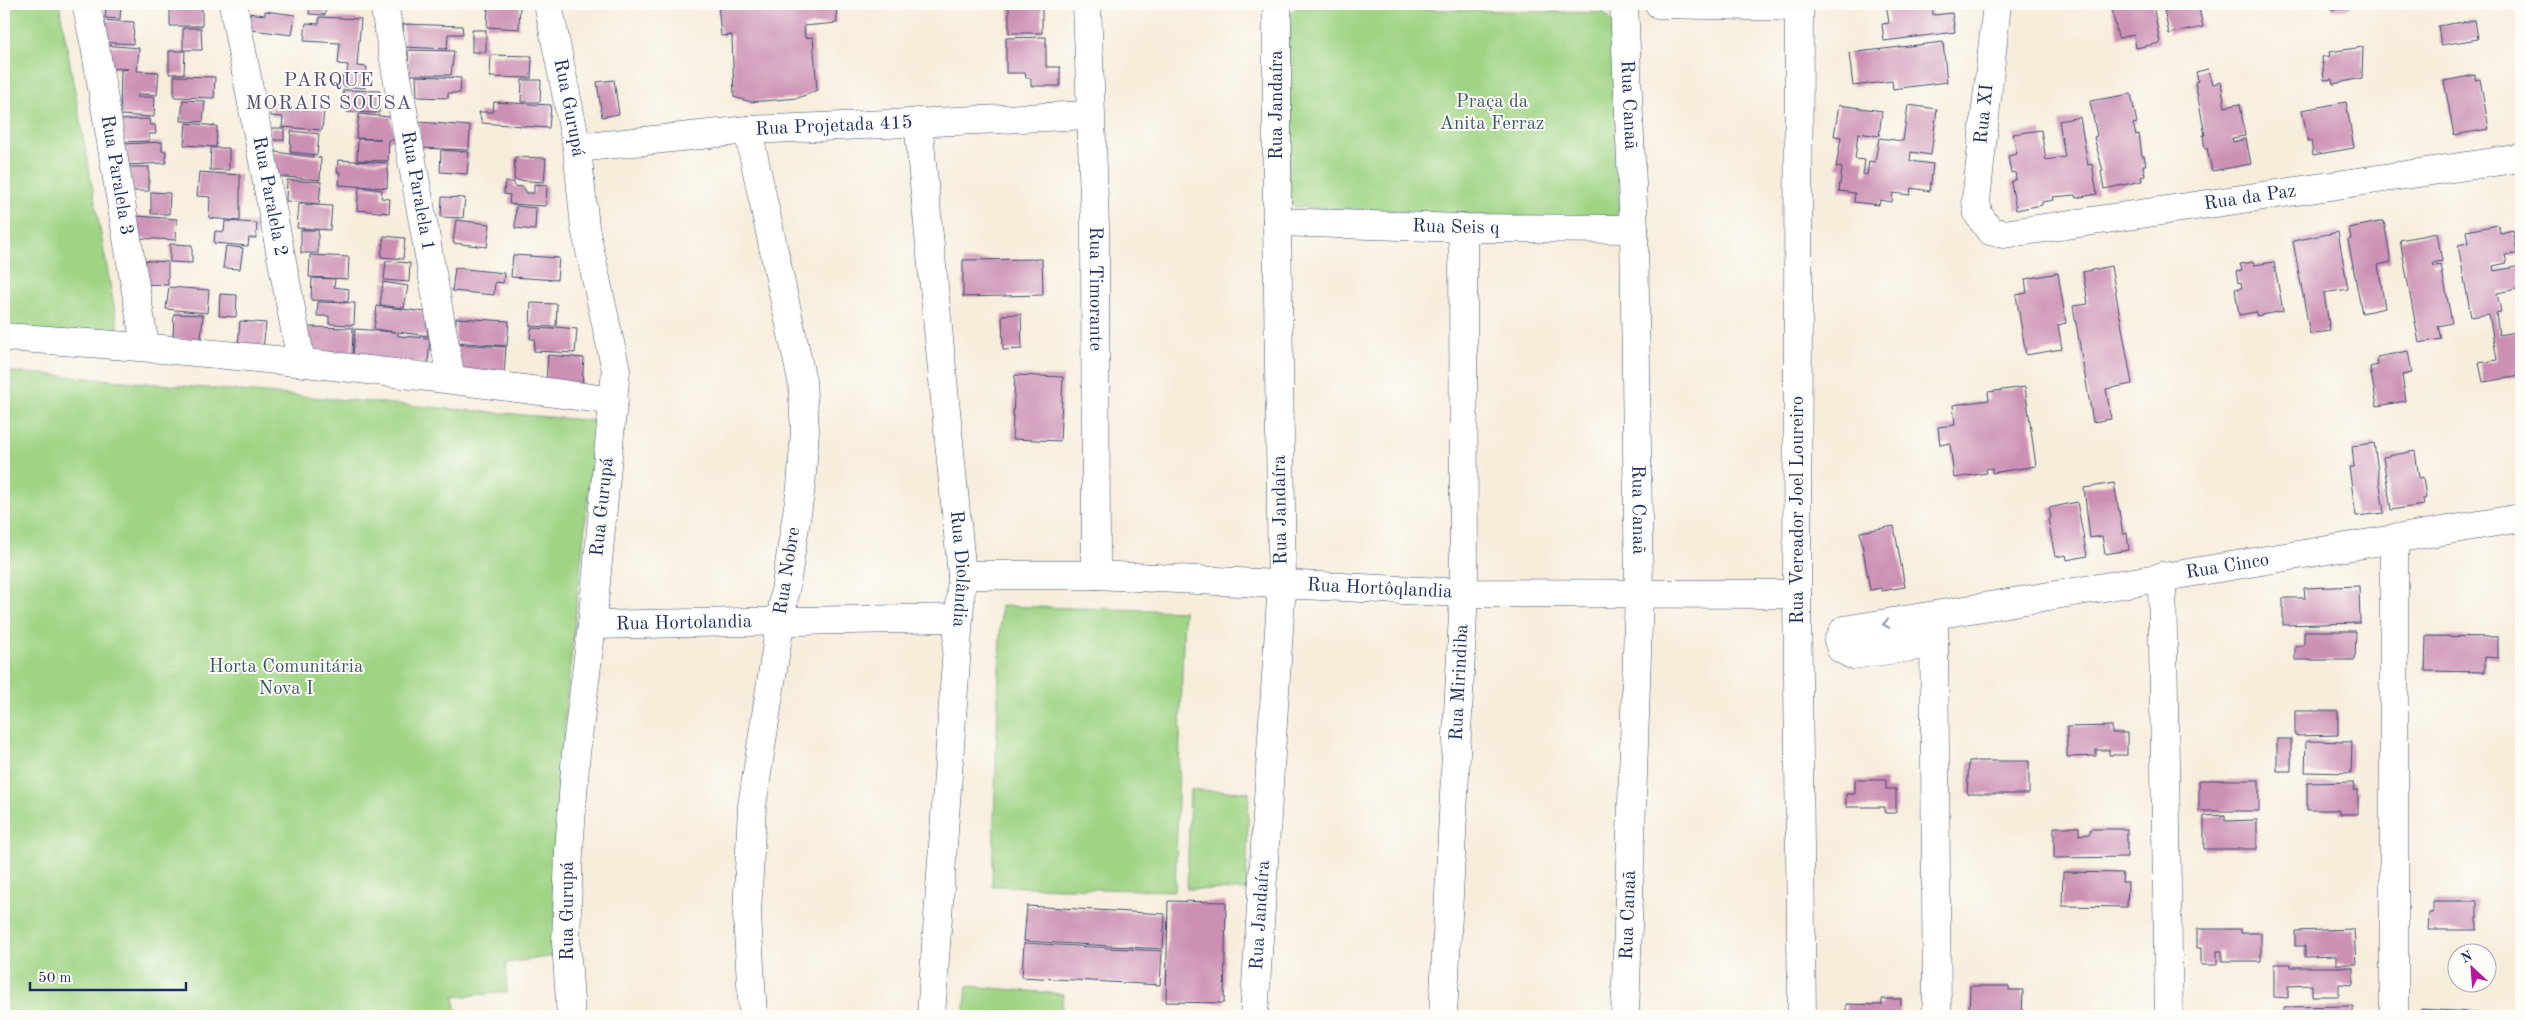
<svg xmlns="http://www.w3.org/2000/svg" width="2525" height="1020" font-family="'Old Standard TT',serif">
<style>
.green{fill:#a0d485;stroke:#5e8272}
.building{fill:#cc90b4}
.lines{fill:none;stroke-linecap:round;stroke-linejoin:round}
.minor-casing{stroke:#3c4c71;stroke-width:29}
.minor{stroke:#fff;stroke-width:28}
.oneway{stroke:#8d97ae}
.labels{text-anchor:middle;dominant-baseline:central;stroke-width:4;stroke-linejoin:round;paint-order:stroke}
.park-label{font-size:19px;fill:#3c5868;stroke:#fdfcf7}
.street-label{font-size:19px;fill:#1b2f5e;stroke:#fdfcf7}
.neighbourhood-label{font-size:20px;letter-spacing:1px;fill:#59517c;stroke:#fdfcf7}
</style>
<rect width="100%" height="100%" fill="#fdfcf7"/>
<filter id="ink" filterUnits="userSpaceOnUse"><feTurbulence type="fractalNoise" baseFrequency=".02" numOctaves="2"/><feDisplacementMap in="SourceGraphic" scale="10" xChannelSelector="R" yChannelSelector="G"/><feConvolveMatrix kernelMatrix="1 2 1 2 8 2 1 2 1" color-interpolation-filters="sRGB"/></filter>
<filter id="wash" filterUnits="userSpaceOnUse"><feTurbulence type="fractalNoise" baseFrequency=".0096" numOctaves="4" result="noise"/><feDisplacementMap in="SourceGraphic" scale="20" xChannelSelector="R" yChannelSelector="G"/><feGaussianBlur stdDeviation="1.12" result="paint"/><feColorMatrix in="noise" values="0 0 0 0 0 0 0 0 0 0 0 0 0 0 0 0 0 1.4 0 .05"/><feComposite in="paint" operator="in"/></filter>
<g filter="url(#wash)">
<rect width="100%" height="100%" fill="#f7eddb"/>
<g class="green">
<polygon points="29,4 59,4 120,339 4,331 4,8"/>
<polygon points="1298,7 1604,13 1617,26 1619,210 1615,217 1606,221 1296,207 1288,202 1288,15"/>
<polygon points="4,371 596,421 565,715 554,956 506,963 507,992 454,997 457,1016 4,1016"/>
<polygon points="1001,606 1184,611 1175,891 992,886"/>
<polygon points="1190,790 1249,792 1246,890 1187,889"/>
<polygon points="967,986 1063,994 1061,1016 964,1016"/>
</g>
<g id="blocks">
<g class="building">
<polygon points="106,4 121,4 120,19 105,18"/>
<rect x="170" y="4" width="32" height="22"/>
<polygon points="310,4 326,4 325,15 309,14"/>
<polygon points="488,4 520,5 519,29 487,27"/>
<polygon points="718,4 836,4 837,23 804,26 805,38 813,37 817,90 798,98 751,102 734,97 732,35 721,36"/>
<rect x="1009" y="4" width="33" height="29"/>
<polygon points="1886,4 1932,4 1933,15 1952,13 1955,32 1884,41 1882,24 1889,23"/>
<polygon points="2111,4 2153,4 2160,43 2136,48 2134,35 2118,38"/>
<polygon points="2163,4 2198,4 2203,27 2169,34"/>
<polygon points="2331,4 2349,4 2350,8 2332,10"/>
<polygon points="2482,4 2503,4 2504,5 2483,8"/>
<polygon points="265,11 295,15 292,35 244,29 247,13 265,15"/>
<polygon points="319,17 361,19 357,66 367,67 365,88 342,86 343,74 347,74 348,65 338,64 340,43 304,41 306,23 319,24"/>
<polygon points="100,20 134,22 133,44 99,42"/>
<polygon points="2475,20 2478,39 2441,45 2438,26"/>
<polygon points="403,24 462,26 463,34 448,34 447,49 404,47"/>
<polygon points="183,28 201,28 202,50 183,50"/>
<rect x="472" y="30" width="14" height="22"/>
<polygon points="1046,37 1046,67 1060,67 1060,86 1031,86 1031,78 1026,78 1025,73 1006,73 1006,38"/>
<polygon points="1943,42 1947,82 1893,89 1892,81 1853,86 1849,53"/>
<polygon points="104,45 139,48 137,71 159,72 157,95 138,94 137,97 155,97 154,117 120,115 121,70 128,69 102,68"/>
<polygon points="2363,47 2362,78 2333,84 2332,79 2324,80 2322,57 2330,56 2329,52"/>
<polygon points="408,50 454,51 451,75 409,75"/>
<polygon points="169,51 185,51 184,74 169,74"/>
<polygon points="491,55 532,56 531,78 490,77"/>
<polygon points="2208,69 2213,84 2221,82 2225,107 2240,104 2245,136 2232,138 2233,142 2246,139 2251,164 2212,171 2207,148 2205,149 2203,135 2205,135 2195,82 2198,81 2196,72"/>
<polygon points="2475,75 2475,80 2480,79 2489,129 2454,135 2444,81"/>
<polygon points="174,76 215,77 214,98 174,97"/>
<polygon points="416,76 461,78 460,93 448,93 448,98 417,97"/>
<polygon points="522,80 541,80 540,102 521,102"/>
<polygon points="614,80 619,114 602,117 597,82"/>
<polygon points="343,90 380,91 379,113 347,112 348,101 343,101"/>
<polygon points="2131,94 2137,123 2133,124 2136,135 2139,134 2142,156 2144,156 2146,165 2143,165 2145,176 2141,177 2142,181 2104,189 2101,171 2103,171 2094,137 2097,136 2090,101"/>
<polygon points="183,100 205,101 203,122 181,121"/>
<polygon points="494,102 551,105 549,128 482,123 479,112 493,112"/>
<polygon points="2346,102 2354,148 2313,155 2311,141 2308,141 2302,110"/>
<polygon points="1839,105 1882,111 1879,136 1858,133 1855,159 1865,160 1863,174 1867,175 1869,161 1875,162 1879,138 1903,141 1908,105 1937,109 1931,155 1911,152 1910,161 1933,164 1930,191 1911,188 1910,195 1893,193 1892,202 1880,200 1879,205 1854,202 1855,193 1839,191 1842,168 1836,167 1841,137 1834,136"/>
<polygon points="272,106 324,110 322,130 282,127 283,117 271,116"/>
<polygon points="359,114 391,117 395,140 389,140 388,161 357,160 358,139 381,139 356,138"/>
<polygon points="2080,117 2088,165 2092,164 2097,194 2076,198 2075,195 2053,197 2054,200 2042,202 2042,205 2016,210 2011,182 2016,179 2015,172 2011,173 2008,156 2017,154 2013,134 2041,130 2046,160 2065,157 2059,121"/>
<polygon points="149,119 150,125 155,125 156,134 149,134 149,141 117,142 116,120"/>
<polygon points="419,122 470,126 469,150 421,148"/>
<polygon points="186,123 217,126 216,147 184,145"/>
<rect x="270" y="128" width="14" height="12"/>
<polygon points="291,131 319,134 317,155 290,152"/>
<polygon points="162,142 162,151 166,151 166,163 125,165 124,144"/>
<polygon points="211,148 229,148 229,170 210,170"/>
<polygon points="441,150 469,152 467,174 440,172"/>
<polygon points="268,151 321,158 320,180 274,176"/>
<polygon points="515,157 546,158 544,182 514,180"/>
<polygon points="338,160 388,163 387,188 339,185 340,172 337,172"/>
<rect x="129" y="167" width="20" height="24"/>
<polygon points="199,172 240,175 240,221 209,218 210,197 197,196"/>
<polygon points="287,180 321,182 319,204 286,201"/>
<polygon points="505,182 514,182 514,186 523,187 527,193 534,193 534,184 547,185 546,206 509,204 510,195 504,194"/>
<polygon points="359,187 382,190 381,198 390,199 389,213 357,210"/>
<polygon points="151,192 170,193 169,214 151,214"/>
<polygon points="442,197 465,198 463,218 441,217"/>
<polygon points="299,204 332,206 330,230 297,228"/>
<polygon points="516,206 536,208 535,230 515,228"/>
<polygon points="137,216 177,219 176,240 135,238"/>
<polygon points="456,220 490,224 487,247 453,243"/>
<polygon points="225,221 257,223 256,238 249,238 248,246 214,243 215,231 224,232"/>
<polygon points="2384,221 2391,262 2378,265 2385,308 2362,313 2348,240 2351,239 2349,228"/>
<polygon points="2498,225 2500,233 2513,230 2517,254 2505,255 2507,263 2493,266 2494,271 2521,266 2521,288 2497,293 2501,312 2496,313 2499,335 2521,331 2521,376 2483,382 2479,363 2497,360 2489,314 2471,317 2458,245 2468,243 2466,231"/>
<rect x="301" y="230" width="17" height="23"/>
<polygon points="2338,232 2348,289 2324,293 2330,331 2310,334 2293,241"/>
<polygon points="2437,233 2442,261 2433,263 2434,266 2441,265 2452,323 2438,326 2441,339 2419,343 2400,240"/>
<polygon points="384,236 405,238 403,259 381,257"/>
<polygon points="170,244 192,245 192,263 170,262"/>
<polygon points="226,246 243,248 240,269 223,268"/>
<polygon points="310,255 349,257 348,279 309,277"/>
<polygon points="513,255 559,258 557,280 511,277"/>
<polygon points="1042,259 1043,295 963,297 963,260"/>
<polygon points="141,260 168,262 168,285 142,284"/>
<polygon points="386,261 410,263 409,282 384,280"/>
<polygon points="2254,262 2254,265 2274,262 2283,311 2257,316 2256,312 2239,315 2235,289 2242,288 2241,282 2238,283 2236,271 2242,270 2240,264"/>
<polygon points="2111,266 2132,384 2106,389 2111,419 2093,422 2073,306 2088,304 2083,272"/>
<polygon points="455,268 504,273 503,283 495,282 494,295 452,291"/>
<polygon points="2058,273 2066,323 2058,325 2062,349 2026,355 2016,295 2027,293 2025,279"/>
<polygon points="312,278 335,279 334,287 349,289 348,302 311,300"/>
<polygon points="383,282 408,286 404,308 380,305"/>
<polygon points="169,287 209,290 207,313 166,309"/>
<polygon points="220,294 237,295 236,317 219,316"/>
<polygon points="318,302 355,303 354,325 329,324 329,316 317,316"/>
<polygon points="531,303 557,304 556,327 577,329 575,353 534,351 535,339 530,339 531,328 554,329 554,327 530,326"/>
<polygon points="377,306 426,312 428,336 398,332 398,336 430,338 428,364 353,356 355,329 396,332 374,329"/>
<polygon points="174,314 203,315 201,340 173,339"/>
<polygon points="1021,314 1022,349 1003,350 1002,315"/>
<polygon points="456,318 509,321 507,346 455,342"/>
<polygon points="240,321 266,323 263,348 238,346"/>
<polygon points="308,327 353,328 352,357 311,351 311,341 307,341"/>
<polygon points="456,344 506,347 504,375 454,372"/>
<polygon points="2408,351 2412,373 2402,375 2406,401 2377,406 2370,367 2378,365 2377,357"/>
<polygon points="548,355 584,358 582,385 546,381"/>
<polygon points="1015,375 1063,377 1060,441 1012,439"/>
<polygon points="2025,387 2036,466 1992,473 1992,468 1986,469 1987,473 1954,478 1950,443 1940,445 1938,427 1955,425 1953,405 1989,400 1988,392"/>
<polygon points="2374,443 2384,513 2356,516 2349,467 2354,467 2352,446"/>
<polygon points="2415,451 2419,478 2423,477 2426,498 2423,499 2424,505 2391,510 2383,457"/>
<polygon points="2114,483 2123,534 2127,533 2129,550 2105,554 2102,536 2090,538 2084,488"/>
<polygon points="2077,502 2087,556 2067,560 2066,555 2055,557 2048,519 2051,518 2049,508"/>
<polygon points="1894,526 1905,587 1882,591 1881,588 1870,590 1860,532"/>
<polygon points="2359,586 2360,623 2283,625 2283,598 2305,598 2304,588"/>
<polygon points="2304,631 2356,631 2355,660 2295,660 2295,646 2304,646"/>
<polygon points="2426,636 2498,637 2498,658 2485,657 2485,672 2425,671"/>
<polygon points="2295,711 2338,711 2338,735 2295,736"/>
<polygon points="2112,726 2112,733 2127,733 2127,755 2109,755 2109,750 2096,750 2096,756 2067,757 2067,727"/>
<rect x="2277" y="739" width="14" height="32"/>
<polygon points="2306,741 2352,742 2351,773 2305,772"/>
<polygon points="1969,761 2029,761 2029,794 1967,794"/>
<polygon points="1855,780 1886,780 1886,789 1896,789 1896,813 1885,813 1885,807 1846,807 1846,794 1855,794"/>
<rect x="2199" y="780" width="60" height="31"/>
<polygon points="2353,782 2354,790 2358,790 2358,814 2340,814 2340,810 2307,810 2307,783"/>
<polygon points="2225,815 2225,821 2257,820 2257,849 2204,849 2204,816"/>
<polygon points="2054,827 2079,827 2079,835 2090,834 2090,829 2127,829 2127,857 2054,858"/>
<polygon points="2063,872 2123,873 2122,882 2128,882 2127,907 2062,906"/>
<polygon points="1168,901 1226,902 1224,1003 1166,1002"/>
<polygon points="2433,901 2477,901 2477,930 2428,930 2429,913 2433,913"/>
<polygon points="1027,906 1165,914 1163,949 1024,941"/>
<polygon points="2197,929 2241,929 2241,933 2261,933 2261,961 2222,961 2222,951 2217,951 2217,965 2201,965 2201,948 2197,948"/>
<polygon points="2354,929 2356,964 2336,964 2336,956 2305,957 2305,946 2295,946 2295,931"/>
<polygon points="1024,943 1162,951 1160,985 1022,977"/>
<polygon points="2274,964 2291,964 2291,967 2353,967 2353,985 2339,984 2339,996 2312,996 2312,985 2288,986 2288,998 2274,997"/>
<polygon points="1970,986 2009,986 2009,990 2023,990 2022,1016 1969,1016"/>
<polygon points="1882,999 1901,999 1900,1016 1846,1016 1846,1004 1882,1005"/>
<polygon points="2353,1006 2353,1016 2284,1016 2284,1007"/>
<polygon points="2421,1009 2504,1014 2504,1016 2421,1016"/>
</g>
</g>
</g>
<g filter="url(#ink)">
<use href="#blocks" fill-opacity="0" stroke="#3c4c71" stroke-width="1"/>
<g class="lines">
<defs>
<g id="minor">
<path id="s1" d="M86 4 95 46 145 346"/>
<path id="s2" d="M233 4 301 361"/>
<path id="s3" d="M384 4 451 379"/>
<path id="s4" d="M548 4 577 148 585 228 616 370 592 625 576 753 569 851 566 942 571 1016"/>
<path id="s5" d="M1087 4 1095 227 1096 575"/>
<path id="s6" d="M1624 4 1634 229 1639 593 1625 1016"/>
<polyline points="1659,4 1799,7"/>
<polyline points="1799,4 1797,594 1802,1016"/>
<path id="s7" d="M1997 4 1976 201 1978 214 1990 231 2004 234 2521 158"/>
<path id="s8" d="M918 122 962 575 931 1016"/>
<polyline points="748,130 802,381 805,430 801,487 752,806 747,915 753,1016"/>
<path id="s9" d="M577 148 748 130 1090 115"/>
<path id="s10" d="M1277 222 1463 228 1634 229"/>
<path d="M4 337C208 350 411 373 614 401"/>
<path id="s11" d="M962 575H1096L1464 593 1797 594"/>
<polyline points="2162,576 2169,1016"/>
<path id="s12" d="M592 625 958 618"/>
<polyline points="1934,626 1937,1016"/>
<path id="s13" d="M1934 644 1852 655 1841 649 1838 641 1844 630 2521 518"/>
<path id="s14" d="M1254 1016 1282 583 1277 222V4"/>
<path id="s15" d="M1443 1016 1464 593 1463 228"/>
<polyline points="2394,1016 2394,538"/>
</g>
</defs>
<use href="#minor" class="minor-casing"/>
<use href="#minor" class="minor"/>
</g>
<defs><path id="oneway-chevron" d="M-2-3.5L2.5 0L-2 3.5" fill="none" stroke-width="1.6" stroke-linecap="round" stroke-linejoin="round" transform="scale(1.25)"/></defs>
<use class="oneway" href="#oneway-chevron" transform="translate(1886 624) rotate(172)"/>
</g>
<g class="labels">
<g class="park-label">
<text x="1492" y="102">Praça da<tspan x="1492" dy="22">Anita Ferraz</tspan></text>
<text x="286" y="667">Horta Comunitária<tspan x="286" dy="22">Nova I</tspan></text>
</g>
<g class="street-label">
<text transform="translate(1277 105) rotate(-90)">Rua Jandaíra</text>
<text stroke="none"><textPath href="#s6" startOffset="101">Rua Canaã</textPath></text>
<text stroke="none"><textPath href="#s4" startOffset="106">Rua Gurupá</textPath></text>
<text transform="translate(1985 114) rotate(-84)">Rua XI</text>
<text stroke="none"><textPath href="#s9" startOffset="258">Rua Projetada 415</textPath></text>
<text stroke="none"><textPath href="#s1" startOffset="174">Rua Paralela 3</textPath></text>
<text stroke="none"><textPath href="#s3" startOffset="190">Rua Paralela 1</textPath></text>
<text stroke="none"><textPath href="#s2" startOffset="196">Rua Paralela 2</textPath></text>
<text stroke="none"><textPath href="#s7" startOffset="495">Rua da Paz</textPath></text>
<text stroke="none"><textPath href="#s10" startOffset="179">Rua Seis q</textPath></text>
<text stroke="none"><textPath href="#s5" startOffset="285">Rua Timorante</textPath></text>
<text transform="translate(603 507) rotate(-84)">Rua Gurupá</text>
<text transform="translate(1281 510) rotate(-91)">Rua Jandaíra</text>
<text stroke="none"><textPath href="#s6" startOffset="506">Rua Canaã</textPath></text>
<text transform="translate(1798 510) rotate(-90)">Rua Vereador Joel Loureiro</text>
<text stroke="none"><textPath href="#s13" startOffset="505">Rua Cinco</textPath></text>
<text stroke="none"><textPath href="#s8" startOffset="449">Rua Diolândia</textPath></text>
<text transform="translate(788 571) rotate(-81)">Rua Nobre</text>
<text stroke="none"><textPath href="#s11" startOffset="418">Rua Hortôqlandia</textPath></text>
<text stroke="none"><textPath href="#s12" startOffset="92">Rua Hortolandia</textPath></text>
<text stroke="none"><textPath href="#s15" startOffset="334">Rua Mirindiba</textPath></text>
<text transform="translate(568 911) rotate(-90)">Rua Gurupá</text>
<text stroke="none"><textPath href="#s14" startOffset="101">Rua Jandaíra</textPath></text>
<text transform="translate(1629 915) rotate(-88)">Rua Canaã</text>
</g>
<g class="neighbourhood-label">
<text x="329" y="81">PARQUE<tspan x="329" dy="23">MORAIS SOUSA</tspan></text>
</g>
</g>
<rect width="2525" height="1020" fill="none" stroke="#fdfcf7" stroke-width="20"/>
<g transform="translate(2472 968) rotate(334)"><circle r="24" fill="#fdfcf7" stroke="#a3aaba"/>
<path d="M0-4L9 19L0 12L-9 19Z" fill="#b5179e"/>
<text y="-8" font-size="14" font-weight="bold" text-anchor="middle" fill="#1b2f5e">N</text>
</g>
<path d="M30 982v8h156v-8" fill="none" stroke="#1b2f5e" stroke-width="2.5"/>
<text x="38" y="982" font-size="15" fill="#1b2f5e" stroke="#fdfcf7" stroke-width="4" paint-order="stroke">50 m</text>
</svg>
